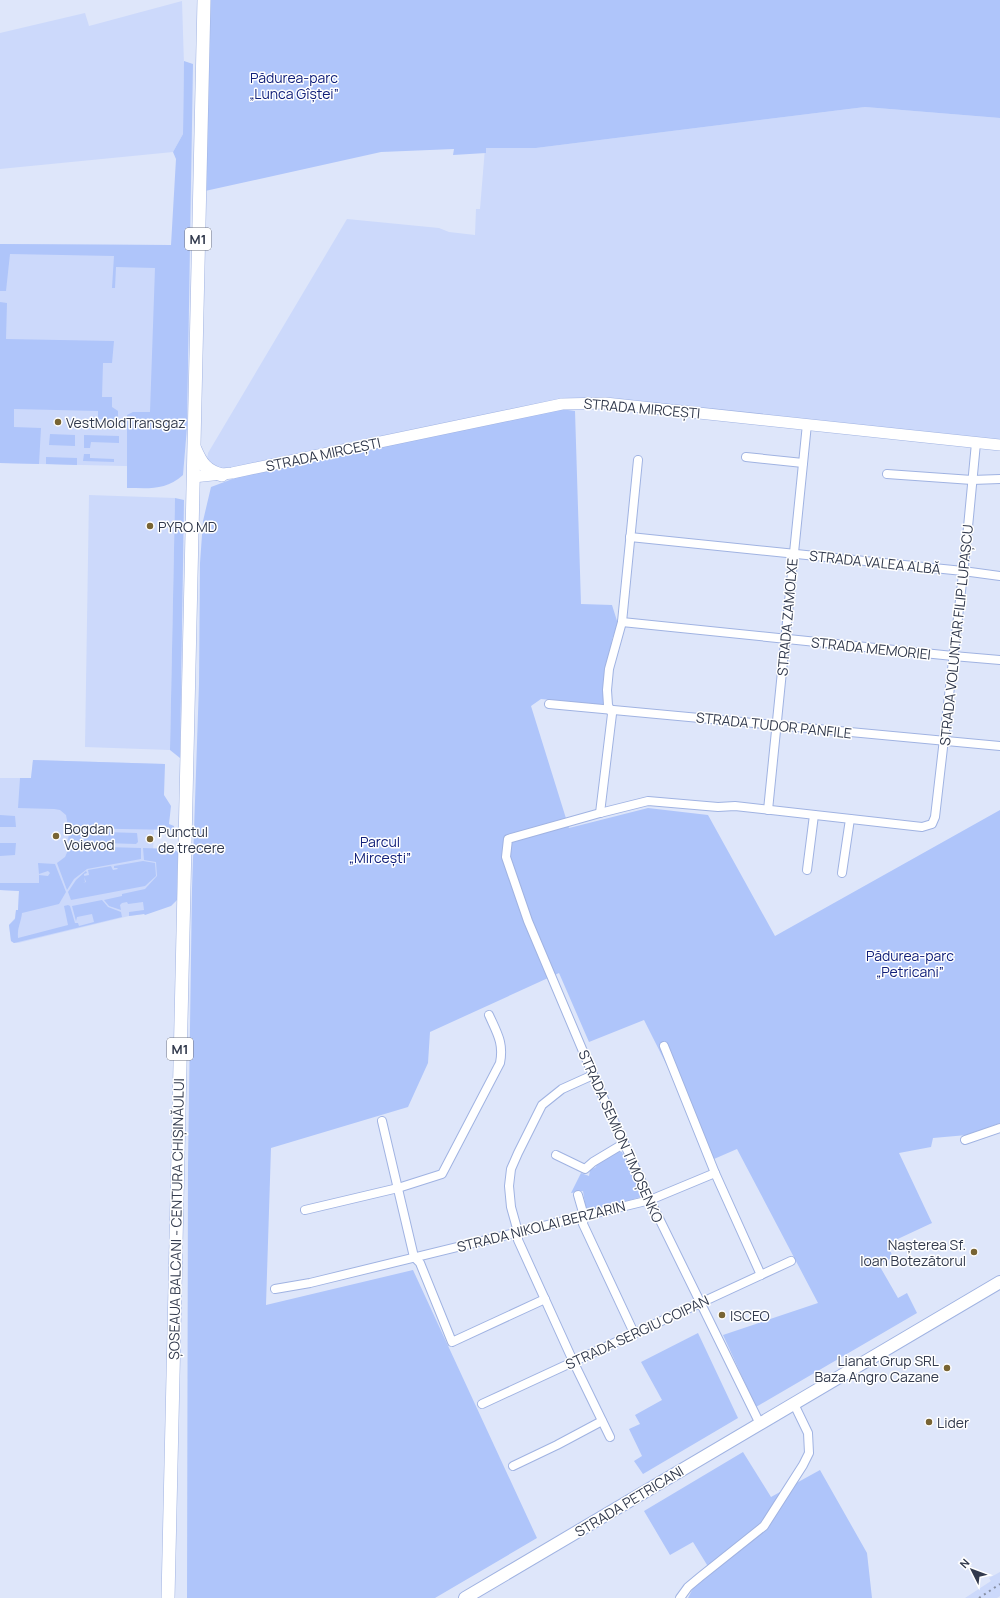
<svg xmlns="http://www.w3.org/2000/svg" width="1000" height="1598" font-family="Manrope,sans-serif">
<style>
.built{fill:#ccd9fb}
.green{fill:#afc5fa}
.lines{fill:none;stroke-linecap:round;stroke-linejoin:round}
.minor-casing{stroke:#a0b3e2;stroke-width:10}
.secondary-casing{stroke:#a0b3e2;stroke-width:12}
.primary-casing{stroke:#a0b3e2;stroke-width:14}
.trunk-casing{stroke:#a0b3e2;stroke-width:14}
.minor{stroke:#fff;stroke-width:8}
.secondary{stroke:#fff;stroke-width:11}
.primary{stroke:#fff;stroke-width:12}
.trunk{stroke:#fff;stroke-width:13}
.rail{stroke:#878fa2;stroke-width:2;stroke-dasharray:2 4;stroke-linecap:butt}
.poi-dot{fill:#786433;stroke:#fff;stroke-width:1.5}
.labels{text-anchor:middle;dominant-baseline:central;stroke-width:3;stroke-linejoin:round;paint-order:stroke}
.shield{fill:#fff;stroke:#707582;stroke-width:1}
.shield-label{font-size:13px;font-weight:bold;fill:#323a4d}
.park-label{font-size:14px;fill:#11207a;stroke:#fff}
.street-label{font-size:14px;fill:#323a4d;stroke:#fff}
.poi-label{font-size:14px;fill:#323a4d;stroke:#fff;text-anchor:start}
</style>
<rect width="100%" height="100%" fill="#dee6fa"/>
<g class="built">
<polygon points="182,1 184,65 183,134 173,152 0,169 0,33 85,13 89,26"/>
<polygon points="865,107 1000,118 1000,440 596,398 231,469 213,469 207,459 208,453 347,219 439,228 449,232 475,235 476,209 480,209 485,148 536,148"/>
<polygon points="0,244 171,245 165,467 0,463"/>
<polygon points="89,495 175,498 170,750 85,747"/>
<polygon points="33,760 165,764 154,830 153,851 156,851 162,892 144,914 129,916 18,943 14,943 11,941 9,925 15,918 16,910 18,910 19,891 0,890 0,778 31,778"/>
<polygon points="1000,1572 1000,1596 997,1598 965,1598 991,1581 989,1578"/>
</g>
<g class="green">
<polygon points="209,0 1000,0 1000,118 865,107 536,148 486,148 486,153 453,155 454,149 381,152 205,191"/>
<path d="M184 61 193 64 187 427 183 475C165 491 149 488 127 488V415L133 412H150L155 268 116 267 115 288H112L114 256 10 254 6 291H0V244L171 245 176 159 173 152 183 134Z"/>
<polygon points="0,302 7,303 6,339 114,341 112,363 103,363 102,397 112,397 112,407 118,411 118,420 98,419 98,411 14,409 14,427 41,428 39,464 0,463"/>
<polygon points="554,408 575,411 581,604 612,605 618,624 612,639 610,657 606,705 541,699 531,706 569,828 648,808 708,815 775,936 1000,810 1000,1123 967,1135 933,1138 931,1147 899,1153 932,1223 887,1244 893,1257 879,1265 898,1298 907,1293 917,1313 756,1407 723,1335 818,1303 737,1149 714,1159 644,1020 589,1042 559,973 430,1032 428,1063 408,1107 271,1148 266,1305 413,1270 537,1538 435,1598 187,1598 188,1165 192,889 199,684 200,563 203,521 211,487 243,475"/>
<polygon points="50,434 75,435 75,446 49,445"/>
<polygon points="84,435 119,436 119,443 91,442 90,448 84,448"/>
<polygon points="84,454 90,454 90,458 114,459 114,462 83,461"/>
<polygon points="46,457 77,458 77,465 46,464"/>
<polygon points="175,498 184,500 180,758 170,750"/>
<polygon points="33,760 165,764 164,795 171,806 169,824 174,826 174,830 71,828 68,826 66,815 60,810 54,809 18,808 20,778 31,778"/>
<polygon points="0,815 15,816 16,827 0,827"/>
<polygon points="71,831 137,833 138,842 136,844 71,842 68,840 69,833"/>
<polygon points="0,843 16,843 15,855 0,856"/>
<polygon points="70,846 141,848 141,859 87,869 74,879 67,890 57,863 65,857"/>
<polygon points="143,848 173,849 178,852 177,900 171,906 145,915 144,914 129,916 129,912 144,910 143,902 128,904 127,902 122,903 120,905 121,910 109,906 104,900 122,896 122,894 145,889 157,876 156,862 144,860"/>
<polygon points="143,861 155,863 156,876 145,886 71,900 68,892 76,880 86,871 87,873 84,874 85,882 83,883 86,882 84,876 89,875 88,870 111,866 113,870 118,869 117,868 114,868 114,866"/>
<path d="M38 863 55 864 66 892 59 904 22 913C21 923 17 927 18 938L68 925 64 906 68 905 70 906 75 923H78L79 926 94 922 92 914 77 917 76 921 72 906 102 900 108 907 121 912 122 917 14 943 11 941 9 925 15 919 16 910H18L19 891 0 890V883H39V875L48 876 50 873 48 871 39 874Z"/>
<polygon points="616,1151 622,1152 642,1195 641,1197 590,1211 586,1210 583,1191 571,1193 581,1173 589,1176 590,1170 596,1167 597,1162"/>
<polygon points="698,1333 738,1418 643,1474 634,1461 642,1456 629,1429 640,1424 635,1415 662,1400 641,1362"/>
<polygon points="743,1452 771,1497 820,1470 867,1553 872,1598 688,1598 693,1588 712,1573 693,1542 670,1555 644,1511"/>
</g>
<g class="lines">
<defs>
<g id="minor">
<polyline points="746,457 803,463"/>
<polyline points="887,474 972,480 1000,479"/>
<polyline points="630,537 963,571 1000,576"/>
<polyline points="622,622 953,656 1000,660"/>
<polyline points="549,704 1000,746"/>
<polyline points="768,810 807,424"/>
<polyline points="600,813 612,714 608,705 607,690 609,669 622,622 638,460"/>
<polyline points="807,870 814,815"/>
<polyline points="842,873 850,819"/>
<polyline points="664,1046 715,1173 761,1275"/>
<polyline points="593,1075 562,1089 542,1105 518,1153 511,1169 509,1186 511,1207 518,1232 518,1240 573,1361 610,1437"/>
<polyline points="382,1121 414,1257 420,1263 452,1342 545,1299"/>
<polyline points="965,1140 1000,1128"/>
<polyline points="556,1155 585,1169 593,1162 623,1144"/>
<polyline points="578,1195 584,1216 583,1224 634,1333"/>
<path d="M305 1210 398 1188 442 1174 500 1063C504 1043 497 1033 489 1015"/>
<polyline points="275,1289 310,1283 650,1200 715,1173"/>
<polyline points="482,1404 791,1261"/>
<polyline points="760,1424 650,1200 593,1075 528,921 506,857 508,839 600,813 648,801 718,807 735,806 922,827 932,824 935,817 966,548 976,443"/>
<polyline points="513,1466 557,1445 602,1421"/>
<polyline points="680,1598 688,1587 700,1577 764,1526 803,1465 809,1453 808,1433 794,1404"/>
</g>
<polyline id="secondary" points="193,477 232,473 562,404 605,403 1000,445"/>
<polyline id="primary" points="465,1598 1000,1282"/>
<g id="trunk">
<path d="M195 449C201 463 206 471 222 475"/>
<polyline points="168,1598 204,0"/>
</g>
</defs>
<use href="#minor" class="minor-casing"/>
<use href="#secondary" class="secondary-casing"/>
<use href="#primary" class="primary-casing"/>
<use href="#trunk" class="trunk-casing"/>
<use href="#minor" class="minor"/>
<use href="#secondary" class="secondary"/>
<use href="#primary" class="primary"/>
<use href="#trunk" class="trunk"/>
<polyline class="rail" points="979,1598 1000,1584"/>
</g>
<g class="poi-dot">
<circle cx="58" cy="422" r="4"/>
<circle cx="150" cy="526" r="4"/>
<circle cx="56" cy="836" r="4"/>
<circle cx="150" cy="839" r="4"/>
<circle cx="974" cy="1252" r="4"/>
<circle cx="722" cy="1315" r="4"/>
<circle cx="947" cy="1368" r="4"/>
<circle cx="929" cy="1422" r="4"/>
</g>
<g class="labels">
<g class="shield">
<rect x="185" y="228" width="26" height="22" rx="3"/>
<rect x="167" y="1038" width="26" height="22" rx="3"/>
</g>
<g class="shield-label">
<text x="198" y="239">M1</text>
<text x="180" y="1049">M1</text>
</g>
<g class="park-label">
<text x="294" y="77">Pădurea-parc<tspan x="294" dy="16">„Lunca Gîștei”</tspan></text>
<text x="380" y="841">Parcul<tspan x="380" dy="16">„Mircești”</tspan></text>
<text x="910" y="955">Pădurea-parc<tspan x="910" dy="16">„Petricani”</tspan></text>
</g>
<g class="street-label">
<text transform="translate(642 408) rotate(5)">STRADA MIRCEȘTI</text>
<text transform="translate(323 454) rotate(-12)">STRADA MIRCEȘTI</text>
<text transform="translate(875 562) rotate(6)">STRADA VALEA ALBĂ</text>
<text transform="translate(787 617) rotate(-85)">STRADA ZAMOLXE</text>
<text transform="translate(956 635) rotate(-84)">STRADA VOLUNTAR FILIP LUPAȘCU</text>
<text transform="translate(871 648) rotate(6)">STRADA MEMORIEI</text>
<text transform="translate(774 725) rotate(6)">STRADA TUDOR PANFILE</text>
<text transform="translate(621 1136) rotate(66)">STRADA SEMION TIMOȘENKO</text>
<text transform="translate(176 1219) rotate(-89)">ȘOSEAUA BALCANI - CENTURA CHIȘINĂULUI</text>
<text transform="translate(541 1226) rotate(-14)">STRADA NIKOLAI BERZARIN</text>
<text transform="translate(637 1332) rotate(-25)">STRADA SERGIU COIPAN</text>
<text transform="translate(629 1501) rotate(-31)">STRADA PETRICANI</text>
</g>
<g class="poi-label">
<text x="66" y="422">VestMoldTransgaz</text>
<text x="158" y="526">PYRO.MD</text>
<text x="64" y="828">Bogdan<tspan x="64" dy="16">Voievod</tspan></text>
<text x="158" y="831">Punctul<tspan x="158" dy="16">de trecere</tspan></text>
<text x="966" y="1244" text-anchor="end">Nașterea Sf.<tspan x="966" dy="16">Ioan Botezătorul</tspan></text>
<text x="730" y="1315">ISCEO</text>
<text x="939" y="1360" text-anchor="end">Lianat Grup SRL<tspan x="939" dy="16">Baza Angro Cazane</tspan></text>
<text x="937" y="1422">Lider</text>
</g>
</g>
<g transform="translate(972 1570) rotate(312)" stroke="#ffffff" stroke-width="3" paint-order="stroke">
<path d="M0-3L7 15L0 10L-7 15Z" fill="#323a4d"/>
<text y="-6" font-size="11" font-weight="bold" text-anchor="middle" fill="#323a4d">N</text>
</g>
</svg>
